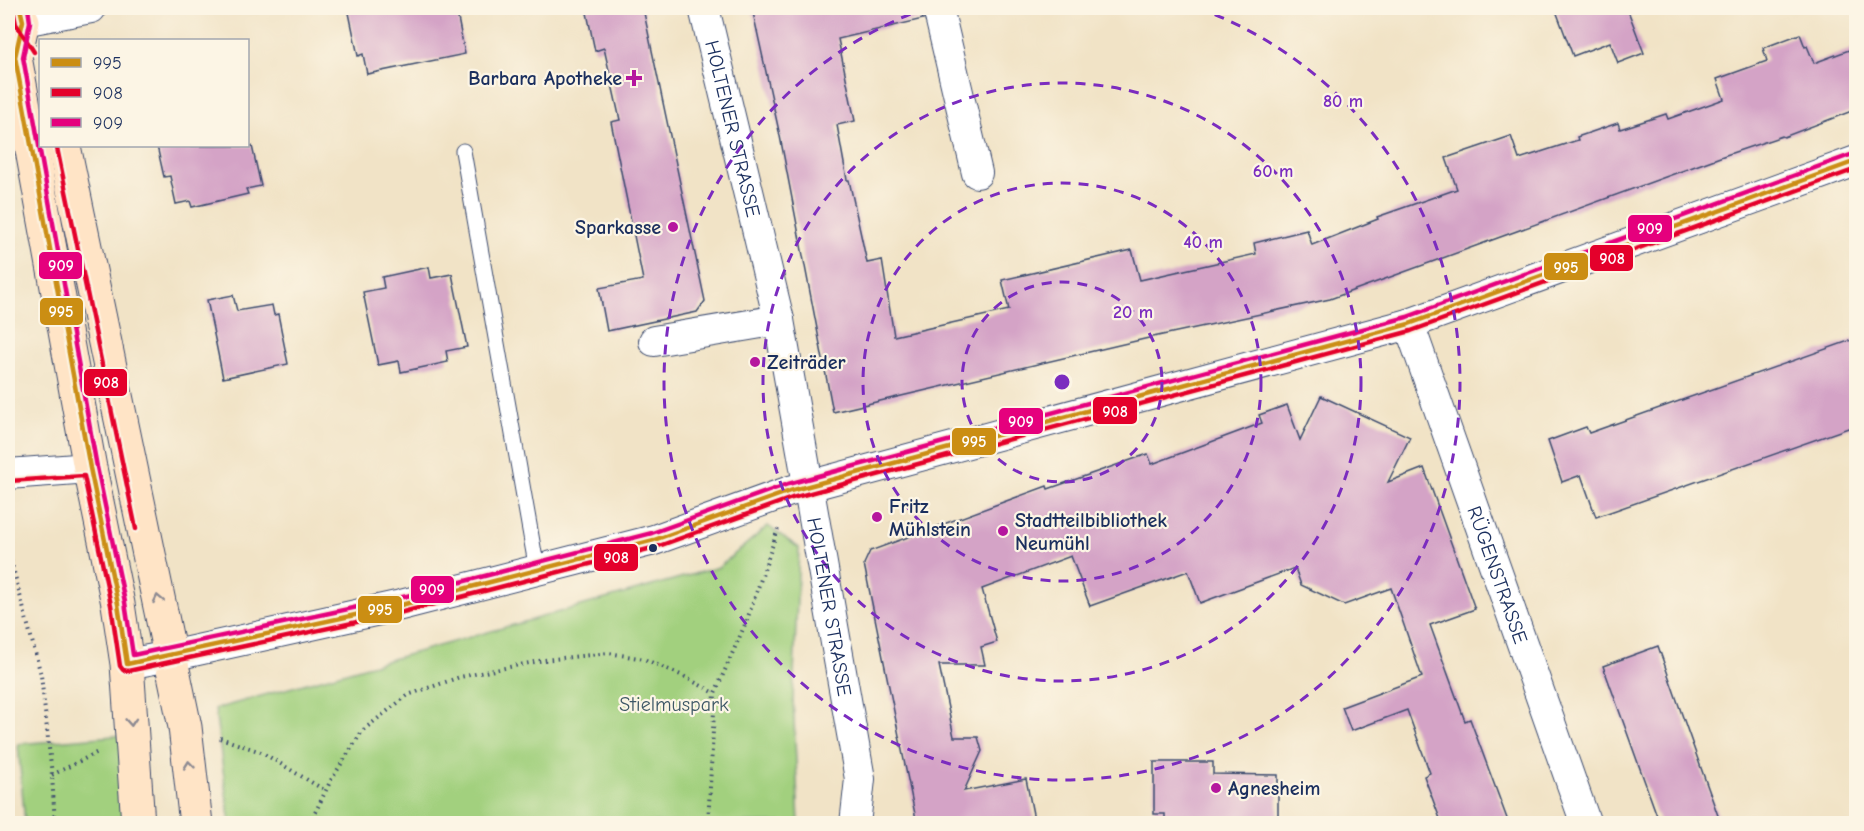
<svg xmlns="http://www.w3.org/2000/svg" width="1864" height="831" font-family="'Comic Neue',sans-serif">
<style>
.green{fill:#a2d07e;stroke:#5e806e;stroke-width:1.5}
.building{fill:#d4a3c6}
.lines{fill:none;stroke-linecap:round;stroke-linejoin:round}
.lane-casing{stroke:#3b4a6e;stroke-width:17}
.street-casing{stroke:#3b4a6e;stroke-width:32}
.secondary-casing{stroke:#3b4a6e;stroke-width:35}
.path{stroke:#3b4a6e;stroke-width:4;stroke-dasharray:1.5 4.5;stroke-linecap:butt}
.lane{stroke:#fff;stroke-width:15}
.street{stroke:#fff;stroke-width:30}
.secondary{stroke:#ffe4c6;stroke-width:33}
.bus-1-casing{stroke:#fcf5e5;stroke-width:9}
.bus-2-casing{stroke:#fcf5e5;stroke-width:9}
.bus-3-casing{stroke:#fcf5e5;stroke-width:9}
.bus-1{stroke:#cb8e13;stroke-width:4.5}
.bus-2{stroke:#e4002b;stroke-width:4.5}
.bus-3{stroke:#e5007d;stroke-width:4.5}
.oneway{stroke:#8d8a92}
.ring{fill:none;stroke:#7b2cbf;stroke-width:3;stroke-dasharray:10 8}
.poi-dot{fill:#b5179e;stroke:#fcf5e5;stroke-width:2}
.bus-dot{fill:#1b2f5e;stroke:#fcf5e5;stroke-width:2}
.labels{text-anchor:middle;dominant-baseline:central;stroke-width:4.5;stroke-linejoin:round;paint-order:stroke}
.poi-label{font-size:20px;font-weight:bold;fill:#1b2f5e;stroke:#fcf5e5;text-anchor:start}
.street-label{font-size:20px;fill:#1b2f5e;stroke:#fcf5e5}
.park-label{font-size:20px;fill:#3d5766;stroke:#fcf5e5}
.centre{fill:#7b2cbf;stroke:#fcf5e5;stroke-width:3}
.ring-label{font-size:18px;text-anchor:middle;font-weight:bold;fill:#7b2cbf;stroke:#fcf5e5;stroke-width:4.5;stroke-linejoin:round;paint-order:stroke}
.line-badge{stroke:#fcf5e5;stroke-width:2}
.badge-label{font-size:16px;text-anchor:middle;font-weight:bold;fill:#fff}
</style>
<rect width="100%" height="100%" fill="#fcf5e5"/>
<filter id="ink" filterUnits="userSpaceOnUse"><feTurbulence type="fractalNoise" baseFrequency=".0167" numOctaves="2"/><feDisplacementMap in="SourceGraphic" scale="12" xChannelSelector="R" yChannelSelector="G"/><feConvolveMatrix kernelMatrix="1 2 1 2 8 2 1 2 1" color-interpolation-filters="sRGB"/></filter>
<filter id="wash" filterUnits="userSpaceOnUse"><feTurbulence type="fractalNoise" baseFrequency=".008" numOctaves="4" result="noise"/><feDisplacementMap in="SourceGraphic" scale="24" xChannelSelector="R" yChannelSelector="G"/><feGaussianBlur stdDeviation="1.35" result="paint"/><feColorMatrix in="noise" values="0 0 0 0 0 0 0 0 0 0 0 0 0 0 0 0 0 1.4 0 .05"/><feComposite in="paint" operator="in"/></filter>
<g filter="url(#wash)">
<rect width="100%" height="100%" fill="#f1e3c6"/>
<g class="green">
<polygon points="768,526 799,548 793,699 799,823 230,823 215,709 719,567"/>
<polygon points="126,735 132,823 25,823 18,744"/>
</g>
<g id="blocks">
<g class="building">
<polygon points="348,8 456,8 465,54 367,74 363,54 358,56"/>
<polygon points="586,8 643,8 705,301 697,312 607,331 599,288 643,280 611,122 620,120 604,48 595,51"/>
<polygon points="752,8 921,8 923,19 838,39 855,121 837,125 847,180 849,180 867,263 882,260 894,336 1009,310 1002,280 1132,250 1140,280 1256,254 1254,243 1307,230 1312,245 1378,219 1377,217 1457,189 1446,158 1511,136 1519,159 1578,140 1577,137 1618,123 1620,129 1666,114 1668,119 1724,99 1717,79 1767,61 1763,48 1800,34 1805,47 1807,46 1814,63 1857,47 1857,109 1784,137 1782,136 1723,156 1330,299 1153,337 833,412 780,136"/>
<polygon points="1555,8 1627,8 1644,53 1618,63 1610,42 1573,56"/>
<polygon points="157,146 252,146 261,186 246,189 248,194 192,207 190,201 176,204 170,176 164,177"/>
<polygon points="429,267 431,278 452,274 467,347 446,351 448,362 401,372 399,361 378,365 363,292 384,288 382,277"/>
<polygon points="233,295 237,311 272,305 274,315 278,314 288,364 223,378 207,300"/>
<polygon points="1857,338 1857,425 1596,517 1581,475 1562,482 1548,441 1586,427 1589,433"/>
<polygon points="1321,396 1410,437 1388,482 1424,468 1475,609 1430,625 1465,721 1470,719 1509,824 1442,824 1424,776 1430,773 1407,710 1351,731 1342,707 1422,677 1391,588 1344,605 1301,585 1295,568 1200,603 1188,571 1090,606 1071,556 982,589 997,642 981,647 985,665 939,665 954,737 978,737 982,751 964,791 1026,779 1035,824 917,824 864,564 870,551 1047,486 1048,489 1148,454 1152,464 1262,423 1259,415 1287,405 1300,440"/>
<polygon points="1658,646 1686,726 1721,824 1660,824 1603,666"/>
<polygon points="1154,762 1213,762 1213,774 1278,775 1278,824 1165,824 1165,814 1154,814"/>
</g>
</g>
</g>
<g filter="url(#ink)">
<use href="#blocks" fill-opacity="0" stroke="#3b4a6e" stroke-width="1.5"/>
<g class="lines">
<defs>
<polyline id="lane" points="463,151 537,570"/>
<g id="street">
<path id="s1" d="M704 8 779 320 860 779 855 824"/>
<polyline points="938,8 977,173"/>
<polyline points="23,21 91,8"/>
<path id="s2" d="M1409 324 1586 824"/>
<polyline points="654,341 779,320"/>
<polyline points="8,474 90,468"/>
<polyline points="127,664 170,656 397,606 654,540 790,491 1409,324 1856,161"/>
</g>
<g id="secondary">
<polyline points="23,21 15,57 90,468 118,604 127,664 138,824"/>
<polyline points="64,146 185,727 196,824"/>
</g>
</defs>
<use href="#lane" class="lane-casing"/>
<use href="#street" class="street-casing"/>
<use href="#secondary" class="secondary-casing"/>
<g class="path">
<polyline points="8,549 41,675 52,775 55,824"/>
<polyline points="220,738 261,752 326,791"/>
<polyline points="52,775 100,751"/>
<polyline points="314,824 313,817 331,780 363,730 408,695 460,677 544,660 609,653 644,659 683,676 715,693"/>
<polyline points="708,824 715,693 747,620 778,529"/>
</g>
<use href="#lane" class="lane"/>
<use href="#street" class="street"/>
<use href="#secondary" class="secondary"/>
<defs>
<polyline id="bus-1" points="20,8 23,21 15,57 90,468 118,604 127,664 397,606 654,540 790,491 1409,324 1856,161"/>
<g id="bus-2">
<polyline points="13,10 16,24 34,52"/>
<polyline points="57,148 136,529"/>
<polyline points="9,481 84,476 111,605 120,666 123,670 128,671 399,613 656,547 792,498 1411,331 1856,169"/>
</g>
<polyline id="bus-3" points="28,8 30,22 23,57 97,467 125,602 133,655 395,599 652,533 788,484 1407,317 1853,154"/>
</defs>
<use href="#bus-1" class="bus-1-casing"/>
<use href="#bus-2" class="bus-2-casing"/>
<use href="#bus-3" class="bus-3-casing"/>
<use href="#bus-1" class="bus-1"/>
<use href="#bus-2" class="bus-2"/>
<use href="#bus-3" class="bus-3"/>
</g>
<defs><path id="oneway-chevron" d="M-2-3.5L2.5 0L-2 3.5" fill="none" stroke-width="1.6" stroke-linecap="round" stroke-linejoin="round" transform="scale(1.5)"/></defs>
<g class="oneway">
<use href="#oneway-chevron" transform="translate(158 599) rotate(-102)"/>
<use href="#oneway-chevron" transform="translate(131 722) rotate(86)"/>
<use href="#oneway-chevron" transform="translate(189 765) rotate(-96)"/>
</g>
</g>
<g class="ring">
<circle cx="1062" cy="382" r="100"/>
<circle cx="1062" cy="382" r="199"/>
<circle cx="1062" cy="382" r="299"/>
<path d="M1198 8A398 398 0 1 1 926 8"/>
</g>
<g class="poi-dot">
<path d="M631 69h6v6h6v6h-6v6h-6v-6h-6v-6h6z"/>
<circle cx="673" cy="227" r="6"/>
<circle cx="755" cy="362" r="6"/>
<circle cx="877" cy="517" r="6"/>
<circle cx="1003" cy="531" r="6"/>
<circle cx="1216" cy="788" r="6"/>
</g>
<circle class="bus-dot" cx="653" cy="548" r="5"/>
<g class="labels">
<g class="poi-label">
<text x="622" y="78" text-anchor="end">Barbara Apotheke</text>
<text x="661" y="227" text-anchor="end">Sparkasse</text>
<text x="767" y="362">Zeiträder</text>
<text x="889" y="506">Fritz<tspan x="889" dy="23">Mühlstein</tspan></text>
<text x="1015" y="520">Stadtteilbibliothek<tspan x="1015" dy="23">Neumühl</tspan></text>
<text x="1228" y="788">Agnesheim</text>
</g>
<g class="street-label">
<text stroke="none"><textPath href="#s1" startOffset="124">HOLTENER STRASSE</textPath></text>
<text stroke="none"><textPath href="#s2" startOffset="266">RÜGENSTRASSE</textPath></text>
<text stroke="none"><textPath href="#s1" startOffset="612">HOLTENER STRASSE</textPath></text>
</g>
<g class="park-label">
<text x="674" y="704">Stielmuspark</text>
</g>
</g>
<circle cx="1062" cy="382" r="9" class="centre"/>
<g class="ring-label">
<text x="1343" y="107">80 m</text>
<text x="1273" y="177">60 m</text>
<text x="1203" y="248">40 m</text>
<text x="1133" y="318">20 m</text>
</g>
<g class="line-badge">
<rect x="1627" y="214" width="46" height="29" rx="6" fill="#e5007d"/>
<rect x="1589" y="244" width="45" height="28" rx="6" fill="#e4002b"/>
<rect x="38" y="251" width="45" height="29" rx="6" fill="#e5007d"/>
<rect x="1543" y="252" width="46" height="29" rx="6" fill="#cb8e13"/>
<rect x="39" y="297" width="45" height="29" rx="6" fill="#cb8e13"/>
<rect x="83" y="368" width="45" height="29" rx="6" fill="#e4002b"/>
<rect x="1092" y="396" width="46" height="29" rx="6" fill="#e4002b"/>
<rect x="998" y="407" width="46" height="28" rx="6" fill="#e5007d"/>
<rect x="951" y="427" width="46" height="29" rx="6" fill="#cb8e13"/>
<rect x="593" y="543" width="46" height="29" rx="6" fill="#e4002b"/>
<rect x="410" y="575" width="45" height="29" rx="6" fill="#e5007d"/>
<rect x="357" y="595" width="46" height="29" rx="6" fill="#cb8e13"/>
</g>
<g class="badge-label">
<text x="1650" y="234">909</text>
<text x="1612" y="264">908</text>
<text x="61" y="271">909</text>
<text x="1566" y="273">995</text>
<text x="61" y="317">995</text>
<text x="106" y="388">908</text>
<text x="1115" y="417">908</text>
<text x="1021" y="427">909</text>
<text x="974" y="447">995</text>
<text x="616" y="563">908</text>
<text x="432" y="595">909</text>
<text x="380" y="615">995</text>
</g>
<rect width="1864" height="831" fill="none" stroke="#fcf5e5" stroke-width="30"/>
<rect x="39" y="39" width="210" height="108" fill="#fcf5e5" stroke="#a2a6af" stroke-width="1.5"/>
<rect x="51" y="58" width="30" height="9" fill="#cb8e13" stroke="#a2a6af" stroke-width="1.5"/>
<text x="93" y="69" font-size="18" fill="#1b2f5e">995</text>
<rect x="51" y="88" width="30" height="9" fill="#e4002b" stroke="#a2a6af" stroke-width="1.5"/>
<text x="93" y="99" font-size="18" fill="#1b2f5e">908</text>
<rect x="51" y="118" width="30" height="9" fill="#e5007d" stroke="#a2a6af" stroke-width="1.5"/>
<text x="93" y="129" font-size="18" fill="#1b2f5e">909</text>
</svg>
